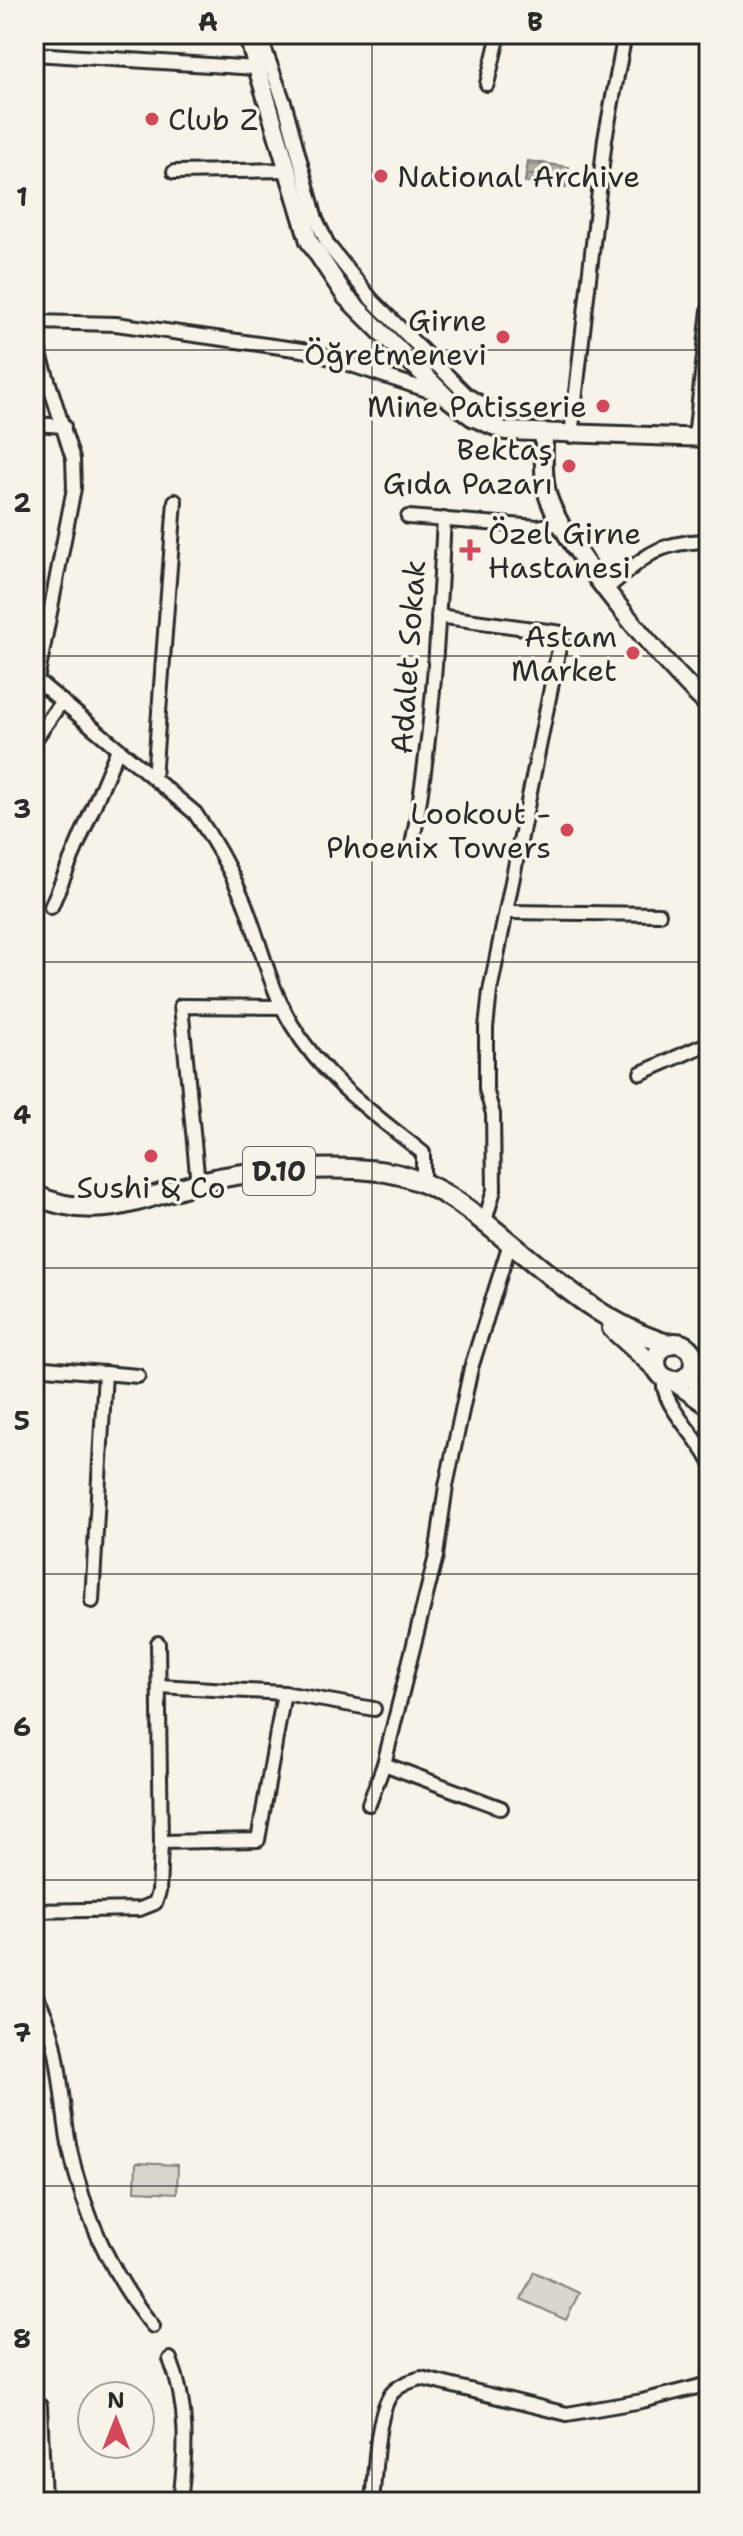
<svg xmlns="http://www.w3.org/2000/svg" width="743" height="2536" font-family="'Shantell Sans',sans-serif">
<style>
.grass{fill:#dad6cc;stroke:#82807c;stroke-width:2}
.water{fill:url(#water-rules);stroke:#7a7874;stroke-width:2}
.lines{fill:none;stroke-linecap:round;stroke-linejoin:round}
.street-casing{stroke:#2b2b2b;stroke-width:18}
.secondary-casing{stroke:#2b2b2b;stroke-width:22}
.primary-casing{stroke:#2b2b2b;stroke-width:24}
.street{stroke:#f7f3e8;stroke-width:12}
.secondary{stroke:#f7f3e8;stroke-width:16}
.primary{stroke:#f7f3e8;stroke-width:18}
.grid{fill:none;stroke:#2b2b2b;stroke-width:2;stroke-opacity:0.55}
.poi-dot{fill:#d1495b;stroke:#f7f3e8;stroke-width:3}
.labels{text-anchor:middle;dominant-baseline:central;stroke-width:7;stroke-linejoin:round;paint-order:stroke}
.shield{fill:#f7f3e8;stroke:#686764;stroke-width:2}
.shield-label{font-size:28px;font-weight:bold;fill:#2b2b2b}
.poi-label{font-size:30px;fill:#2b2b2b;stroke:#f7f3e8;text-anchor:end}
.street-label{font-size:30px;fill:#2b2b2b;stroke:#f7f3e8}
.neatline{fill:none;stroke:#2b2b2b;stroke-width:3}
.grid-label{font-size:26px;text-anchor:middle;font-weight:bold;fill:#2b2b2b}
</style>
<defs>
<pattern id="water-rules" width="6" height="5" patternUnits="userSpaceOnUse" patternTransform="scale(2)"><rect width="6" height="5" fill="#afaca4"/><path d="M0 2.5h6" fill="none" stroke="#8f8c86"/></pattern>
</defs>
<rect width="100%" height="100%" fill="#f7f3e8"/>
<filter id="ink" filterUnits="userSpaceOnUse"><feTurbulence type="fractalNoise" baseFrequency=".0125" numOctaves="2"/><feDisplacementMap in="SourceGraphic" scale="16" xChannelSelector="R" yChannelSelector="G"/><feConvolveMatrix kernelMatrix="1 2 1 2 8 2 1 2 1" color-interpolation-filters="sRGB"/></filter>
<g filter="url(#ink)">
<g class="grass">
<polygon points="136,2163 178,2165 177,2193 135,2191"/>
<polygon points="534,2272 579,2293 566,2320 521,2299"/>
</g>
<polygon class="water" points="528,161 569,167 566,188 525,182"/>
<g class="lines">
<defs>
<g id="street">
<polyline points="265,50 285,105 316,219 328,245 372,300 467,395 497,412 516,417"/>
<polyline points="34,54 257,68"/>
<polyline points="487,84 499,34"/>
<polyline points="174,172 288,170"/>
<polyline points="34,322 116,324 309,351 442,395"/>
<polyline points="34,336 73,459 74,488 37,680"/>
<polyline points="34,424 64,426"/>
<polyline points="571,436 605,139 625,34"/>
<polyline points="695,438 709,310"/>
<polyline points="408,517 538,527 560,523"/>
<path d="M607 588C647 556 655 542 709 541"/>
<polyline points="438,616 562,633 490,991 486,1028 486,1089 493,1114 494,1190 485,1221"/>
<path d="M34 678 195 813C214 840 230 869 243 899 260 940 269 987 292 1025 325 1080 374 1114 423 1153V1181"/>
<polyline points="34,741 62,701"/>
<polyline points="154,778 175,501"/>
<path d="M412 845C433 737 438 629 444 519"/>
<polyline points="51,907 118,749"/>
<polyline points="508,912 659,914"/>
<polyline points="641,1073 709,1043"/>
<polyline points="198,1184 181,1006 283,1007"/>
<polyline points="34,1367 138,1376"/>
<polyline points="690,1375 700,1399"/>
<path d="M664 1378C659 1402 699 1438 709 1460"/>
<polyline points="669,1381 709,1409"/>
<polyline points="92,1601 105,1373"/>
<polyline points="159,1686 284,1693 374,1709"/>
<polyline points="384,1764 501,1808"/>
<polyline points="369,1804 384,1764 436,1556 446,1486 471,1368 510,1243"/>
<polyline points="161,1842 258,1840 284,1693"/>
<polyline points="34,1911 140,1909 155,1903 159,1892 161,1842 158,1643"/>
<path d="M34 1993C63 2039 59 2097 70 2149 83 2212 112 2277 153 2326"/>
<path d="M170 2359C189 2406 186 2452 180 2502"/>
<polyline points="40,2406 43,2476"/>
<polyline points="34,2477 43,2476 44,2502"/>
<path d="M372 2502C375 2476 376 2410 393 2392 401 2384 411 2381 421 2378L567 2414 642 2401 709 2384"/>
</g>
<g id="secondary">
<polyline points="247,34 309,241 346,297 446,397 472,417 505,431 709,438"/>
<path d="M544 435C544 456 542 483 550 502 570 555 666 666 709 706"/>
</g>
<g id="primary">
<path d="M34 1195C102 1225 145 1195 210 1180 255 1169 341 1165 386 1172 436 1180 473 1212 510 1243 559 1283 607 1326 668 1344"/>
<polyline points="612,1328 657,1369"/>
<circle cx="675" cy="1362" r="19"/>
</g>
</defs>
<use href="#street" class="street-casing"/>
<use href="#secondary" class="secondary-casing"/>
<use href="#primary" class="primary-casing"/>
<use href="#street" class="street"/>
<use href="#secondary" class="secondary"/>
<use href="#primary" class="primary"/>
</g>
</g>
<path class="grid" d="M372 34V2502M34 350H709M34 656H709M34 962H709M34 1268H709M34 1574H709M34 1880H709M34 2186H709"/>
<g class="poi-dot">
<circle cx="152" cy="119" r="8"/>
<circle cx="381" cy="176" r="8"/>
<circle cx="503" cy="337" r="8"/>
<circle cx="603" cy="406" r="8"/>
<circle cx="569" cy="466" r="8"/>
<path d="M466 538h8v8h8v8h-8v8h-8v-8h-8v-8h8z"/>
<circle cx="633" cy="653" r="8"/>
<circle cx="567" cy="830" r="8"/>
<circle cx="151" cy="1156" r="8"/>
</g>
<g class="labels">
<rect class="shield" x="243" y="1147" width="72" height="48" rx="6"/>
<g class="shield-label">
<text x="279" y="1171">D.10</text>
</g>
<g class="poi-label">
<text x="168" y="119" text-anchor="start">Club Z</text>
<text x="397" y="176" text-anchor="start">National Archive</text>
<text x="487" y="320">Girne<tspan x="487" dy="34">Öğretmenevi</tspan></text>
<text x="587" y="406">Mine Patisserie</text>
<text x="553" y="449">Bektaş<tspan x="553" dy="34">Gıda Pazarı</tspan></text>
<text x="488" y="533" text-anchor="start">Özel Girne<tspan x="488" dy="34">Hastanesi</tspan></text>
<text x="617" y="636">Astam<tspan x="617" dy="34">Market</tspan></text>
<text x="551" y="813">Lookout -<tspan x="551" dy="34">Phoenix Towers</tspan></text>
<text x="151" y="1187" text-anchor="middle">Sushi &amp; Co</text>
</g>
<g class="street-label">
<text transform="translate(408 657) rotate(-86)">Adalet Sokak</text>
</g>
</g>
<rect width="743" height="2536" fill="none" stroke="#f7f3e8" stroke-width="88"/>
<g transform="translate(116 2420)"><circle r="38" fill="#f7f3e8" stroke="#a5a39c" stroke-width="2"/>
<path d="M0-6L14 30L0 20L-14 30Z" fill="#d1495b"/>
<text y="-12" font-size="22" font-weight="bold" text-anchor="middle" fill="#2b2b2b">N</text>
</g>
<rect x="44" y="44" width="655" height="2448" class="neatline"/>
<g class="grid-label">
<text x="208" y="31">A</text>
<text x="535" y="31">B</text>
<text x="22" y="206">1</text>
<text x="22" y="512">2</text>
<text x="22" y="818">3</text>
<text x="22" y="1124">4</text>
<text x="22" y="1430">5</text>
<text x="22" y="1736">6</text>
<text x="22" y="2042">7</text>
<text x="22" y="2348">8</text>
</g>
</svg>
